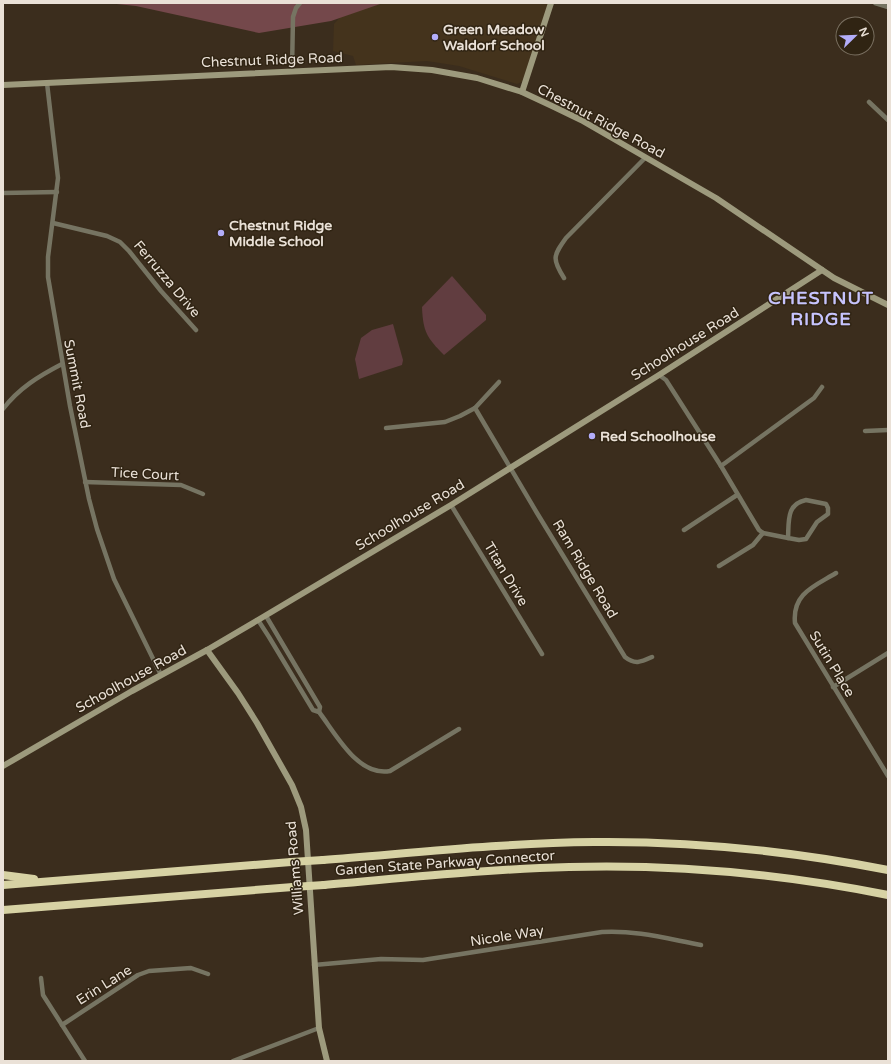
<svg xmlns="http://www.w3.org/2000/svg" width="891" height="1064" font-family="'Varela Round',sans-serif">
<style>
.built{fill:#44331c}
.green{fill:#613d40}
.forest{fill:#74484b}
.lines{fill:none;stroke-linecap:round;stroke-linejoin:round}
.street{stroke:#767462;stroke-width:4.5}
.secondary{stroke:#9d9a7d;stroke-width:6}
.highway{stroke:#d7d2a4;stroke-width:8}
.highway-bridge{stroke:#d7d2a4;stroke-width:8}
.poi-dot{fill:#b3adf9;stroke:#302413;stroke-width:1.5}
.labels{text-anchor:middle;dominant-baseline:central;stroke-width:3;stroke-linejoin:round;paint-order:stroke}
.poi-label{font-size:14px;font-weight:bold;fill:#eae1d7;stroke:#302413;text-anchor:start}
.street-label{font-size:14px;fill:#eae1d7;stroke:#302413}
.district-label{font-size:18px;font-weight:bold;letter-spacing:1px;fill:#c6c3fd;stroke:#302413}
</style>
<rect width="100%" height="100%" fill="#3b2d1d"/>
<polygon class="built" points="353,3 545,3 548,5 522,82 517,84 459,66 427,61 356,65 353,56 333,51 334,24"/>
<g class="green">
<path d="M452 276 486 315V320L444 355C427 338 423 332 422 307Z"/>
<polygon points="393,324 403,360 402,365 359,379 355,359 361,338 372,330"/>
</g>
<polygon class="forest" points="107,3 383,3 331,21 259,33 136,6"/>
<g class="lines">
<g class="street">
<polyline points="875,3 888,7"/>
<polyline points="292,71 293,17 296,8 300,3"/>
<polyline points="47,83 58,178 48,257 48,277 70,406 89,499 97,529 114,579 161,675"/>
<polyline points="869,102 888,120"/>
<polyline points="3,193 57,192"/>
<polyline points="53,223 107,236 120,242 129,251 161,291 196,330"/>
<path d="M564 278C552 259 553 256 566 238L645 158"/>
<polyline points="659,375 666,380 721,466 759,530 763,533 788,538"/>
<path d="M475 408 537 513 625 657C635 665 641 662 652 657"/>
<path d="M3 409C19 388 39 376 62 364"/>
<polyline points="386,428 445,422 460,416 475,408 499,382"/>
<polyline points="865,431 888,430"/>
<polyline points="721,466 814,398 822,387"/>
<polyline points="85,482 181,485 203,494"/>
<path d="M806 500 826 504 828 508V514L817 522 806 539 799 540 788 538C789 522 786 504 806 500Z"/>
<polyline points="451,505 542,654"/>
<polyline points="684,530 737,495"/>
<polyline points="719,566 753,545 763,533"/>
<path d="M836 573C815 586 792 593 795 623L888 776"/>
<polyline points="266,616 320,707 319,712"/>
<path d="M258 620 269 637 313 710 319 712C336 734 358 777 390 771L459 729"/>
<polyline points="833,687 888,653"/>
<path d="M314 965 381 959 423 960 602 932C636 930 668 939 701 945"/>
<polyline points="41,978 43,995 85,1061"/>
<polyline points="62,1025 138,975 149,971 191,968 208,974"/>
<polyline points="233,1061 319,1028"/>
</g>
<g class="secondary">
<polyline points="3,85 391,67 432,70 477,78 522,92 552,106 581,120 716,198 834,278 888,305"/>
<polyline points="522,92 551,3"/>
<polyline points="207,650 238,693 257,723 292,785 301,807 306,830 319,1028 327,1061"/>
<polyline points="3,766 132,691 207,650 258,620 451,505 659,375 822,270"/>
</g>
<g class="highway">
<path d="M323 860C413 853 503 843 594 842 692 841 791 851 888 870"/>
<polyline points="3,875 34,879"/>
<polyline points="3,885 291,862"/>
<path d="M324 885C405 878 487 869 569 867 676 864 783 874 888 895"/>
<polyline points="3,910 293,887"/>
</g>
<g class="highway-bridge">
<polyline points="291,862 323,860"/>
<polyline points="293,887 324,885"/>
</g>
</g>
<g class="poi-dot">
<circle cx="435" cy="37" r="4"/>
<circle cx="221" cy="233" r="4"/>
<circle cx="592" cy="436" r="4"/>
</g>
<g class="labels">
<g class="poi-label">
<text x="443" y="29">Green Meadow<tspan x="443" dy="16">Waldorf School</tspan></text>
<text x="229" y="225">Chestnut Ridge<tspan x="229" dy="16">Middle School</tspan></text>
<text x="600" y="436">Red Schoolhouse</text>
</g>
<g class="street-label">
<text transform="translate(272 60) rotate(-2)">Chestnut Ridge Road</text>
<text transform="translate(601 121) rotate(28)">Chestnut Ridge Road</text>
<text transform="translate(167 279) rotate(50)">Ferruzza Drive</text>
<text transform="translate(685 344) rotate(-32)">Schoolhouse Road</text>
<text transform="translate(77 384) rotate(79)">Summit Road</text>
<text transform="translate(145 474) rotate(3)">Tice Court</text>
<text transform="translate(410 515) rotate(-31)">Schoolhouse Road</text>
<text transform="translate(585 569) rotate(59)">Ram Ridge Road</text>
<text transform="translate(506 574) rotate(59)">Titan Drive</text>
<text transform="translate(832 664) rotate(59)">Sutin Place</text>
<text transform="translate(131 679) rotate(-29)">Schoolhouse Road</text>
<text transform="translate(445 863) rotate(-4)">Garden State Parkway Connector</text>
<text transform="translate(295 868) rotate(-95)">Williams Road</text>
<text transform="translate(507 936) rotate(-9)">Nicole Way</text>
<text transform="translate(104 985) rotate(-32)">Erin Lane</text>
</g>
<g class="district-label">
<text x="821" y="298">CHESTNUT<tspan x="821" dy="21">RIDGE</tspan></text>
</g>
</g>
<rect width="891" height="1064" fill="none" stroke="#eae1d7" stroke-width="8"/>
<g transform="translate(855 36) rotate(67)"><circle r="19" fill="#302413" stroke="#7a7061"/>
<path d="M0-3L7 15L0 10L-7 15Z" fill="#b3adf9"/>
<text y="-6" font-size="11" font-weight="bold" text-anchor="middle" fill="#eae1d7">N</text>
</g>
</svg>
